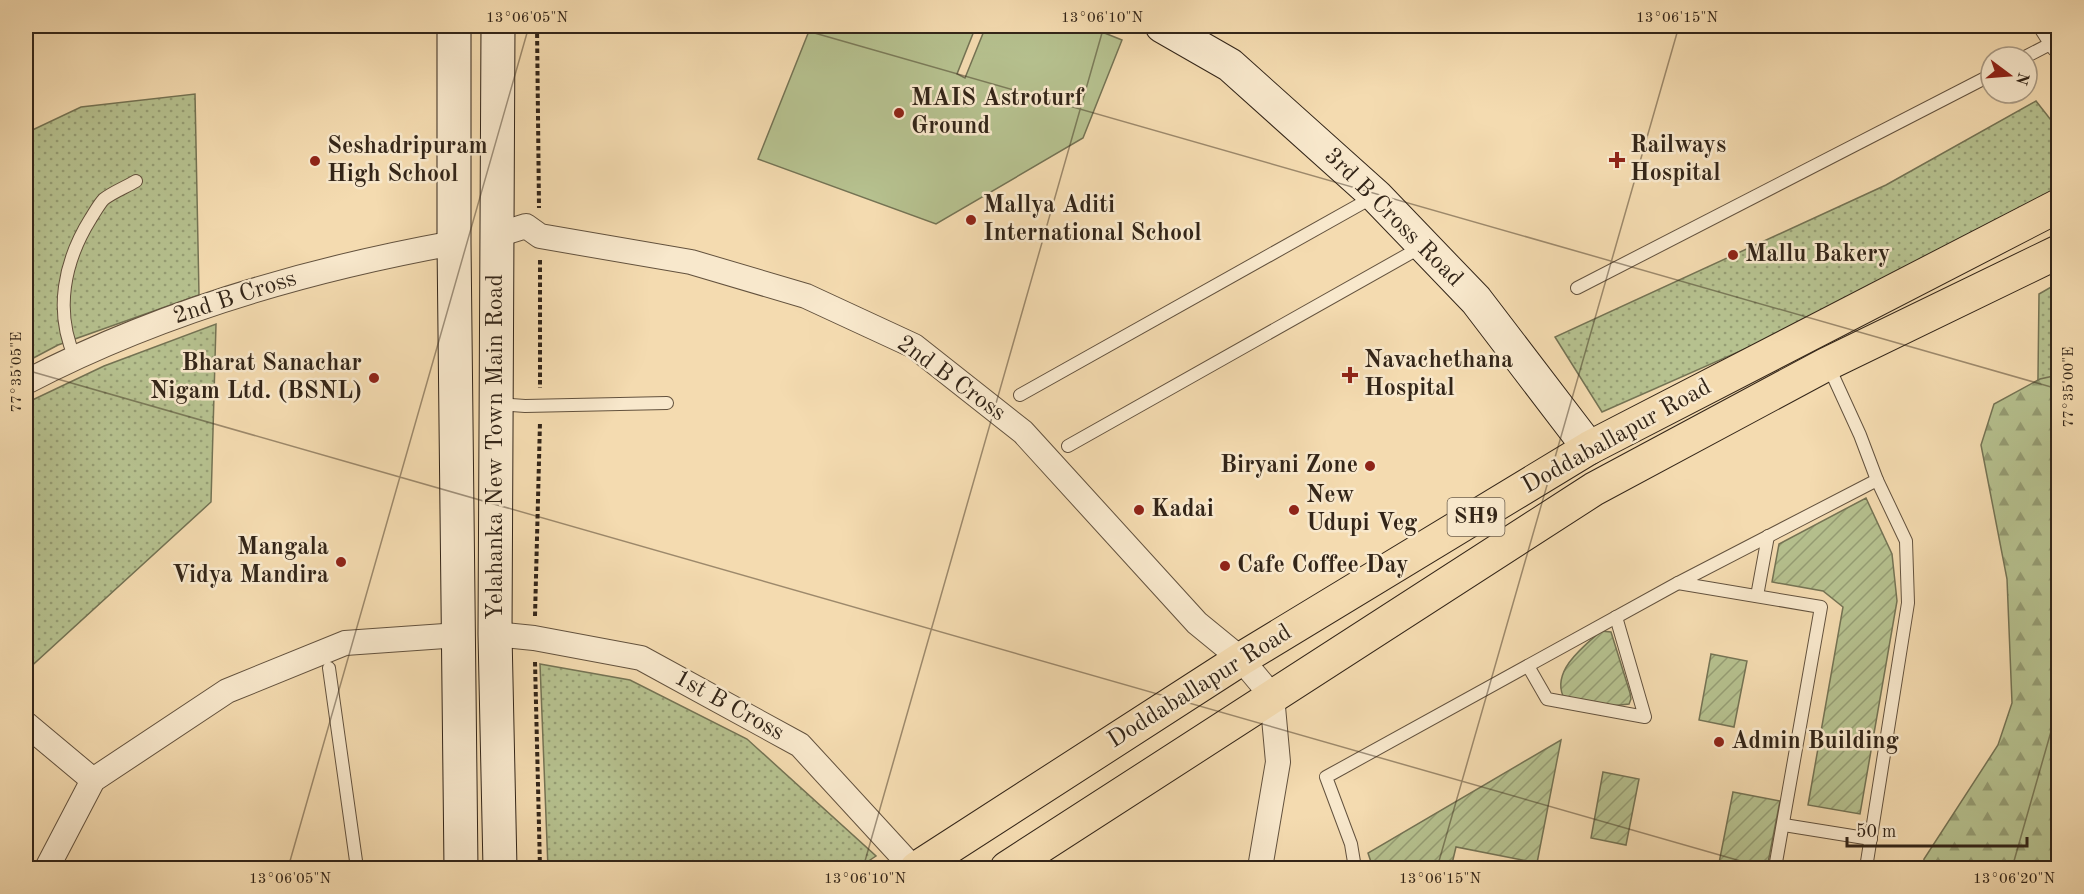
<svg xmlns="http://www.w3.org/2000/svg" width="2084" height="894" font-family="'Old Standard TT',serif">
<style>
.grass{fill:url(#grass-dots);stroke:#747354;stroke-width:1.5}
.forest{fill:url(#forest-firs);stroke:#747354;stroke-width:1.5}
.garden{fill:url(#garden-furrows);stroke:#747354;stroke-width:1.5}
.pitch{fill:#b6c18f;stroke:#747354;stroke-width:1.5}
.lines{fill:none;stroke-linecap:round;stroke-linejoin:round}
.lane-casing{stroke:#63523e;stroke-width:14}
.street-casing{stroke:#63523e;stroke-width:26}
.secondary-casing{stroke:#332518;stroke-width:35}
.primary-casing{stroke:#332518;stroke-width:35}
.path{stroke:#332518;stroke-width:4;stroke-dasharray:4.5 3;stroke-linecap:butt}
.lane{stroke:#f8e8cc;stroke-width:12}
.street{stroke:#f8e8cc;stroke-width:24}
.secondary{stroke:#f8e8cc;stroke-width:33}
.primary{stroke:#f4dbb0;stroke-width:33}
.ticks{fill:none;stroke:#332518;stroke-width:1.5;stroke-opacity:0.45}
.poi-dot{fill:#8f2418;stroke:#f8e8cc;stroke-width:2}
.labels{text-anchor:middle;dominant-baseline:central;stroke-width:5;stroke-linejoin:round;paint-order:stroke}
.shield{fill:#f8e8cc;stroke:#6e604e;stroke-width:1.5}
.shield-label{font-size:22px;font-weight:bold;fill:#332518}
.poi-label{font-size:24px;font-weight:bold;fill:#332518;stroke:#f8e8cc;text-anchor:start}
.street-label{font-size:24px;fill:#332518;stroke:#f8e8cc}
.neatline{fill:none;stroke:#332518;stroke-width:2}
.ticks-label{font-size:15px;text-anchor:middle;fill:#332518}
</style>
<defs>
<pattern id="grass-dots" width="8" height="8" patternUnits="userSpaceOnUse" patternTransform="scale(1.5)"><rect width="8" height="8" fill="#b6c18f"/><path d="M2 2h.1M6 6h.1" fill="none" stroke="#959d74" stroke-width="1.8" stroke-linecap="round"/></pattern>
<pattern id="forest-firs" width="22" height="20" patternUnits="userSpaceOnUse" patternTransform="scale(1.5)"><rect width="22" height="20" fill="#b6c18f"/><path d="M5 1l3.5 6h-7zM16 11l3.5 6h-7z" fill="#959d74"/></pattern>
<pattern id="garden-furrows" width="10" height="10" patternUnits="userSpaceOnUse" patternTransform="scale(1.5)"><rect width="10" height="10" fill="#b6c18f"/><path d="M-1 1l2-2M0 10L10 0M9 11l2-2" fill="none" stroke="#959d74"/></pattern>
</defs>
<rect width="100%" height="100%" fill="#f4dbb0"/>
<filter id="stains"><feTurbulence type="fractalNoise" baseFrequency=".00333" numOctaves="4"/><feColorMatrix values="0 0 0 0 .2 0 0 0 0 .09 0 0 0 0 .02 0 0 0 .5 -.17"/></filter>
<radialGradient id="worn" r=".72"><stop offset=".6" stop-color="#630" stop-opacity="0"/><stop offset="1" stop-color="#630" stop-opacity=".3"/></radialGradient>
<g class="grass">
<polygon points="195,94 199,295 58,345 26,362 26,133 81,107"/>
<polygon points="2036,101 2058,129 2058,211 1602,412 1555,337 1886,185"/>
<polygon points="2058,283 2058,716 2034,705 2039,294"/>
<polygon points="216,324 211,502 26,671 26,403 104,366"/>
<polygon points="540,664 630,680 747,739 876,856 858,868 548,868"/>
</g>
<polygon class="forest" points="2058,375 2058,868 1923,868 1924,859 1998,745 2012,703 2007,579 1981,445 1994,404 2040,379"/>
<g class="garden">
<polygon points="1866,498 1892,554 1897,601 1860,814 1808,805 1843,607 1823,591 1772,582 1779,544"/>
<path d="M1601 631 1611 632 1630 693 1631 699 1629 704 1611 706 1563 696C1552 670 1584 646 1601 631Z"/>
<polygon points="1711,654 1747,661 1734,727 1699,720"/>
<polygon points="1561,740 1537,863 1456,847 1451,868 1373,868 1368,853"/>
<polygon points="1603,772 1639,779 1626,845 1591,838"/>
<polygon points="1733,792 1780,801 1767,868 1718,868"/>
</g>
<polygon class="pitch" points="811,26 976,26 957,74 965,78 986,26 1087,26 1122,40 1083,138 936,224 758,159"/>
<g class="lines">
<defs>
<g id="lane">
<polyline points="2025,57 2056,41"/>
<polyline points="1577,288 1991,75"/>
<path d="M75 358C54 311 64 261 91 218 95 212 99 204 104 199 113 192 126 187 136 181"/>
<polyline points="1828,365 1860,435 1877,480 1906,541 1908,603 1866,868"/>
<polyline points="1020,395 1375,196"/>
<polyline points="497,404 525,406 667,403"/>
<polyline points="1068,446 1423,246"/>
<polyline points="1678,583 1821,607 1775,868"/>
<polyline points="1757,596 1768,536"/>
<polyline points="1528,666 1547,699 1645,717 1616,617"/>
<polyline points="329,668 357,868"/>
<polyline points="1784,825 1871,839"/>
<polyline points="1355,868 1351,844 1326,777 1678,583 1877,480"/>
</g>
<g id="street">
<polyline points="2046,26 2058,45"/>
<polyline points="497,235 526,226 540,236 691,262 806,296 914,346 1023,432 1197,623 1241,659 1272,696 1278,762 1260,868"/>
<path d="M26 382C160 312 305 270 454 243"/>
<polyline points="495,634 534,638 641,658 800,745 913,868"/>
<polyline points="26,724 93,780"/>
<polyline points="47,868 93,780 227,691 345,643 459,635"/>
</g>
<g id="secondary">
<polyline points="454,26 454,243 461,868"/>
<polyline points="498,26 495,634 500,868"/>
<polyline points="1162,26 1230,65 1376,196 1476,300 1589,448"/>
</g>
<g id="primary">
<polyline points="917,868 1241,659 1589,448 2058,206"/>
<polyline points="1007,868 1594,489 1827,364 2058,252"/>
</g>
</defs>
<use href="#lane" class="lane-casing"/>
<use href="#street" class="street-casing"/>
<use href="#secondary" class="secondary-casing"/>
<use href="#primary" class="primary-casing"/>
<g class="path">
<polyline points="537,26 539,208"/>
<polyline points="540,260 540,388"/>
<polyline points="535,616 540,422"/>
<polyline points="535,662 540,868"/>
</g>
<use href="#lane" class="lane"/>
<use href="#street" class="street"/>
<use href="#secondary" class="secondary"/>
<use href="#primary" class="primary"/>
</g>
<path class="ticks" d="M790 26 2058 389M26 370 1765 868M288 868 529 26M863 868 1104 26M1437 868 1679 26M2012 868 2058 707"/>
<g class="poi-dot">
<circle cx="899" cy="113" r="6"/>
<path d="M1614 151h6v6h6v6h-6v6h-6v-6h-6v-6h6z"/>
<circle cx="315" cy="161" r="6"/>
<circle cx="971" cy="220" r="6"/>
<circle cx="1733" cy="255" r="6"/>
<path d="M1347 366h6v6h6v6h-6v6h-6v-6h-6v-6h6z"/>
<circle cx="374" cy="378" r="6"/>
<circle cx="1370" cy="466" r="6"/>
<circle cx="1139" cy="510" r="6"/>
<circle cx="1294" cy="510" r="6"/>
<circle cx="341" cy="562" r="6"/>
<circle cx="1225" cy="566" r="6"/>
<circle cx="1719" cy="742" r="6"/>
</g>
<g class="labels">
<rect class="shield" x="1447.5" y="498" width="57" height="38" rx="4.5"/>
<g class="shield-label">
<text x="1476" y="517">SH9</text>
</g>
<g class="poi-label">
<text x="911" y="99">MAIS Astroturf<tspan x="911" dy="28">Ground</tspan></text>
<text x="1630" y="146">Railways<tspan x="1630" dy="28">Hospital</tspan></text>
<text x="327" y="147">Seshadripuram<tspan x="327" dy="28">High School</tspan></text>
<text x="983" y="206">Mallya Aditi<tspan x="983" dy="28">International School</tspan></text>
<text x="1745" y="255">Mallu Bakery</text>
<text x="1364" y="361">Navachethana<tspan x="1364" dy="28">Hospital</tspan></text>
<text x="362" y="364" text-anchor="end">Bharat Sanachar<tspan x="362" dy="28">Nigam Ltd. (BSNL)</tspan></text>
<text x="1358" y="466" text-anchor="end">Biryani Zone</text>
<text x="1306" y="496">New<tspan x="1306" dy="28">Udupi Veg</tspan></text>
<text x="1151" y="510">Kadai</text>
<text x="329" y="548" text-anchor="end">Mangala<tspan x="329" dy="28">Vidya Mandira</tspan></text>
<text x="1237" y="566">Cafe Coffee Day</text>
<text x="1731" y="742">Admin Building</text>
</g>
<g class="street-label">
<text transform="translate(1393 218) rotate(45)">3rd B Cross Road</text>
<text transform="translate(235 298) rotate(-18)">2nd B Cross</text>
<text transform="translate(951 379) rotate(36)">2nd B Cross</text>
<text transform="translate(1617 437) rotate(-29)">Doddaballapur Road</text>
<text transform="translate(496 447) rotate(-90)">Yelahanka New Town Main Road</text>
<text transform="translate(1200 687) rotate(-32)">Doddaballapur Road</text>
<text transform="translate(729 706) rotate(29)">1st B Cross</text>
</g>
</g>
<rect width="2084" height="894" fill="none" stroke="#f4dbb0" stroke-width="66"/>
<g transform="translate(2009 75) rotate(106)"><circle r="28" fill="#f8e8cc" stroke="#a99a84" stroke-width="1.5"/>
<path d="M0-4.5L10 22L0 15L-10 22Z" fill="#8f2418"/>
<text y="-9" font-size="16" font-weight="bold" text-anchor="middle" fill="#332518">N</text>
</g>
<path d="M1847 837v9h180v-9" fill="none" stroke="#332518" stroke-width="3"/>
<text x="1856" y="837" font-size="18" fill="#332518" stroke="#f8e8cc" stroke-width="4.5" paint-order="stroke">50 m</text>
<rect x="33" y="33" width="2018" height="828" class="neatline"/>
<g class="ticks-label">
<text x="527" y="22">13°06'05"N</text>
<text x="1102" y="22">13°06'10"N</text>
<text x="1677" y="22">13°06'15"N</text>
<text transform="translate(16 372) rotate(-90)" y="5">77°35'05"E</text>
<text transform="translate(2068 387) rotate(-90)" y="5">77°35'00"E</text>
<text x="290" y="883">13°06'05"N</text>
<text x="865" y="883">13°06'10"N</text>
<text x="1440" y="883">13°06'15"N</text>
<text x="2014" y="883">13°06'20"N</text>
</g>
<rect width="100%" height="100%" filter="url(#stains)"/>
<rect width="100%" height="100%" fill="url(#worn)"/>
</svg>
